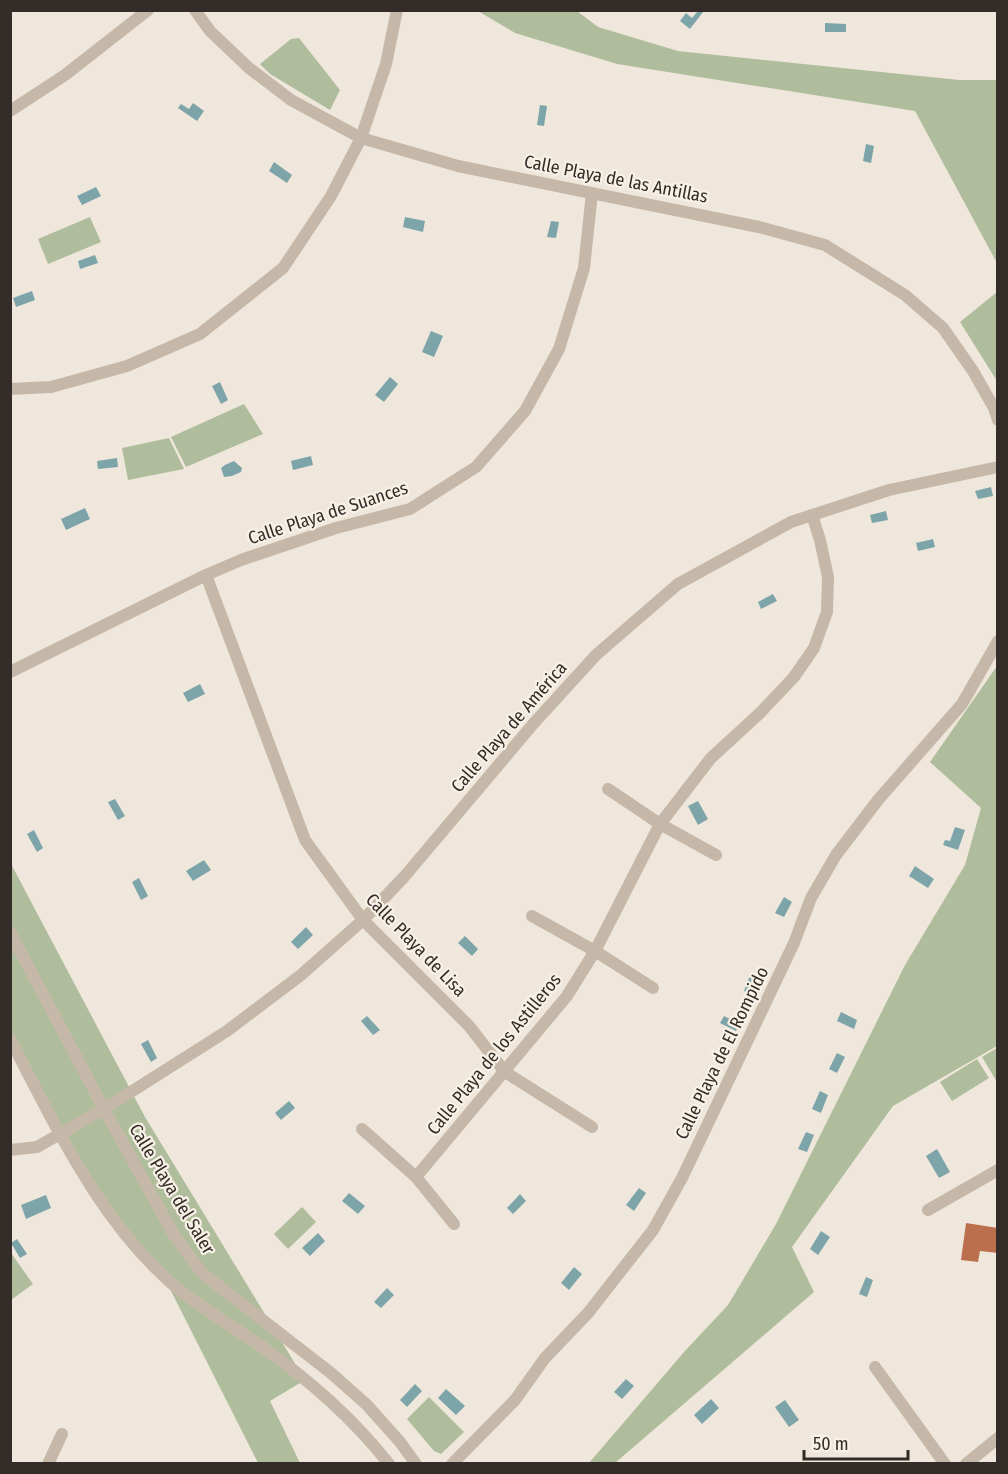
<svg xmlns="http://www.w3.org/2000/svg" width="1008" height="1474" font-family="'Fira Sans Condensed',sans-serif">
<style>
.green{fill:#b0bd9c}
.water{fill:#7da5a9}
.building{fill:#bb6f4d}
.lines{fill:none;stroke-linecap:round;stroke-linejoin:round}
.street{stroke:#c6b8a8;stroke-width:12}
.labels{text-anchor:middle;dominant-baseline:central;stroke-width:4.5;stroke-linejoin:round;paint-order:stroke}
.street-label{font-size:18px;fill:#332c28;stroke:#f7f1e7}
</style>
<rect width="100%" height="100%" fill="#efe7db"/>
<g class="green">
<polygon points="478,11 577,11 598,27 678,51 959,80 996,80 997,263 915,111 617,64 515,33"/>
<polygon points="299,38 340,90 330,110 270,74 260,64 291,39"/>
<polygon points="90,217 101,242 48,264 38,239"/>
<polygon points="997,292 997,381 960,322"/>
<polygon points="244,404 263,434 186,467 171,437"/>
<polygon points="169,438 184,469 128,480 122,448"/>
<polygon points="997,666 997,1046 893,1106 792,1247 814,1292 615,1463 589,1463 684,1352 728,1305 776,1224 905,965 965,865 981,808 930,762"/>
<polygon points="10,862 145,1117 305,1380 270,1401 300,1463 258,1463 168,1285 118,1226 11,1043"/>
<polygon points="997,1048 997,1082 982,1057"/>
<polygon points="977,1059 989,1078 952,1101 940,1082"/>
<polygon points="302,1207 316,1222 288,1249 274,1234"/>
<polygon points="11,1253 33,1284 11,1300 10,1300"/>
<polygon points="429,1397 464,1432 441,1454 434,1451 407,1419"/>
</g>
<g class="water">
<polygon points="698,11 703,12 690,29 680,21 686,13 692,18"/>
<polygon points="825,23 846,24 846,32 825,32"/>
<polygon points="193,103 204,111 197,121 178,108 181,104 189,109"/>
<polygon points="540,105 547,106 544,126 537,125"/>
<polygon points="866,144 874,146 871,163 863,161"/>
<polygon points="274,162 292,175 287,183 269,171"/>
<polygon points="96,187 101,196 82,205 77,196"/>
<polygon points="405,217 425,221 423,232 403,227"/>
<polygon points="551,221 559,222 556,238 547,237"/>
<polygon points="95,255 98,263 80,269 78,261"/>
<polygon points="32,291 35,300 16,307 13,298"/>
<polygon points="431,331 443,336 434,357 422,352"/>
<polygon points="390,377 398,384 384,402 375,395"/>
<polygon points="220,382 228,400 221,404 212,386"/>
<polygon points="311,456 313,465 293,470 291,461"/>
<polygon points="117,458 118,467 98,469 97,461"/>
<polygon points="234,461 242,468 241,472 232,476 224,477 221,468 225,465"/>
<polygon points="991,487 993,496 978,499 975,491"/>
<polygon points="85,508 90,519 66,530 61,519"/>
<polygon points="886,511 888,520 872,523 870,515"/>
<polygon points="933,539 935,547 918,551 916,543"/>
<polygon points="773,594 777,601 761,609 758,602"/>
<polygon points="200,684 205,694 188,702 183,693"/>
<polygon points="115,799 125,816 118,820 108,802"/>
<polygon points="698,801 708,819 698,825 688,806"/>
<polygon points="955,827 965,830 958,850 943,845 945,840 950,841"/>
<polygon points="34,830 43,848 37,852 27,834"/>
<polygon points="204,860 211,870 193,881 186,871"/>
<polygon points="915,866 934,879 928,888 909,876"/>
<polygon points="139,878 148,896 141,900 132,882"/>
<polygon points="784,897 792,902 784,917 775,913"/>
<polygon points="306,927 313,935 298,949 291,942"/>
<polygon points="465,936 478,949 472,956 458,943"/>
<polygon points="751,973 758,975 751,994 744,991"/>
<polygon points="841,1012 857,1020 854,1029 837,1021"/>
<polygon points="367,1016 380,1030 373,1035 361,1021"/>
<polygon points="724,1016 740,1024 736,1031 720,1023"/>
<polygon points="148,1040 157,1058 151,1062 141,1044"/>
<polygon points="837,1053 845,1057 837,1073 829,1069"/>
<polygon points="820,1091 828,1095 821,1113 812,1109"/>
<polygon points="289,1101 295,1108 281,1120 275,1113"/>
<polygon points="806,1132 814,1135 807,1152 798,1149"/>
<polygon points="937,1149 950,1172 939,1178 926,1156"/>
<polygon points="639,1188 646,1193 634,1211 626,1205"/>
<polygon points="349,1193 365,1206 358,1214 342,1201"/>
<polygon points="520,1194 526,1201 513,1214 507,1208"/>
<polygon points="46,1195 51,1208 26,1219 21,1205"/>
<polygon points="821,1231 830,1237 818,1255 810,1249"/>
<polygon points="318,1233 325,1241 310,1256 302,1248"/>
<polygon points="17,1239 27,1254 20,1258 11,1243"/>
<polygon points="574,1267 582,1274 569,1290 561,1283"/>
<polygon points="866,1277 873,1280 867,1297 859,1294"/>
<polygon points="387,1288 394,1295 381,1308 374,1302"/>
<polygon points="626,1379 634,1386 622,1399 614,1392"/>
<polygon points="415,1384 422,1391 407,1407 400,1400"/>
<polygon points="446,1389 465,1406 456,1415 438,1398"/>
<polygon points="711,1399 719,1408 702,1424 694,1415"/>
<polygon points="785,1400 799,1420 789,1427 775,1407"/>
</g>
<polygon class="building" points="966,1223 998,1228 998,1253 980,1251 978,1262 961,1260"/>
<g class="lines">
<g class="street">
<polyline points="195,10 210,31 249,68 291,100 361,138 458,166 759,227 825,245 905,295 943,328 973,371 994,408 998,420"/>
<polyline points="10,111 65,75 148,10"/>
<polyline points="10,389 51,387 127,366 200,334 283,268 331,196 361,138 386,64 397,10"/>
<polyline points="206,575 305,840 363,920 469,1026 505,1072 592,1127"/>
<polyline points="10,672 206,575 241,560 336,528 410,509 476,467 525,411 559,349 584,268 592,193"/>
<polyline points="608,789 660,824 716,855"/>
<polyline points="532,916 595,951 653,988"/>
<polyline points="10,932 104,1109 174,1235 202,1273 331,1373 367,1405 400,1442 416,1464"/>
<path d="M10 1039C57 1128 102 1228 183 1293 207 1311 233 1327 258 1344 307 1378 352 1417 389 1464"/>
<polyline points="362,1129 416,1177 454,1224"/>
<polyline points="10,1150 37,1147 104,1109 227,1031 301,975 363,920 404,877 534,723 596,655 678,584 791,522 889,490 998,467"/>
<polyline points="416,1177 567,996 595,951 660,824 711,758 760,713 794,677 814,648 827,612 828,577 820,540 812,515"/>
<polyline points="928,1210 998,1170"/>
<polyline points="875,1367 945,1464"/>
<polyline points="48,1464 62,1434"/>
<polyline points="452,1464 515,1400 545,1358 588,1313 653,1230 682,1178 794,943 811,898 836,855 878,800 962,704 998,641"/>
<polyline points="966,1464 998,1438"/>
</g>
</g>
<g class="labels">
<g class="street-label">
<text transform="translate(616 179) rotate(11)">Calle Playa de las Antillas</text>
<text transform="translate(328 513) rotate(-18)">Calle Playa de Suances</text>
<text transform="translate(509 727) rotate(-49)">Calle Playa de América</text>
<text transform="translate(416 945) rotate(46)">Calle Playa de Lisa</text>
<text transform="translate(722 1053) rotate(-64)">Calle Playa de El Rompido</text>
<text transform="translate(494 1054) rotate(-51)">Calle Playa de los Astilleros</text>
<text transform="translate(172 1189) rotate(59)">Calle Playa del Saler</text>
</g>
</g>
<rect width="1008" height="1474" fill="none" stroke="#332c28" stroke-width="24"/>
<path d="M804 1450v9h104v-9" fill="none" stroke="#332c28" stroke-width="3"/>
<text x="813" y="1450" font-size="18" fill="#332c28" stroke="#f7f1e7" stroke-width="4.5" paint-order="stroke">50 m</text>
</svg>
